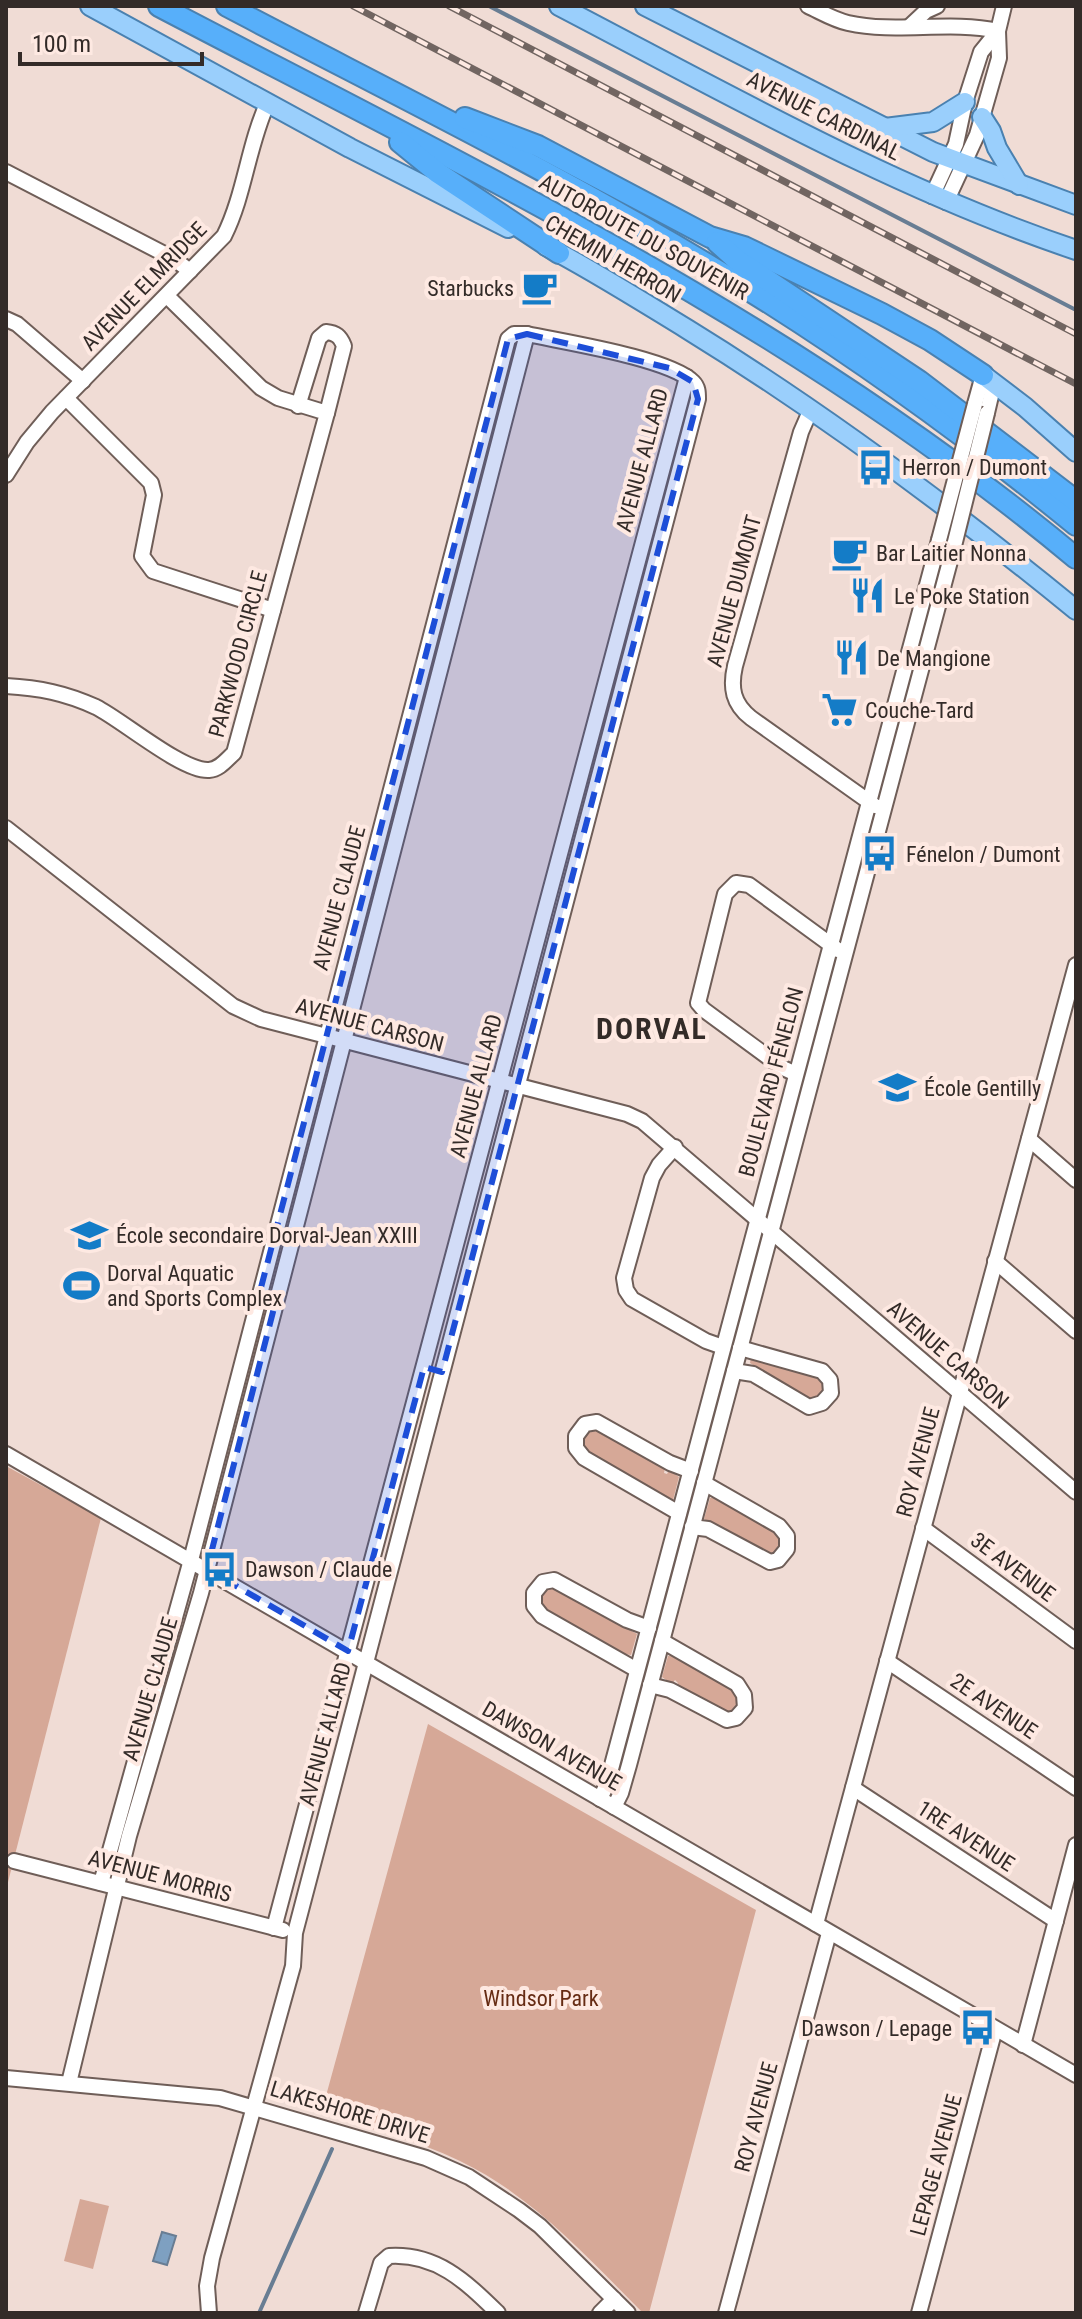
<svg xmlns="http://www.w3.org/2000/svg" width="1082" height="2319" font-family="'Roboto Condensed',sans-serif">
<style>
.green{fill:#d6a897}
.water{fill:#7ea0c1;stroke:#687d93;stroke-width:2}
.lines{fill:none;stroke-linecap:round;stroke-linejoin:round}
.stream{stroke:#687d93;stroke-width:4}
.minor-casing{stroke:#6f5e58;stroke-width:18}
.major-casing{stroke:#4a81b0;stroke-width:22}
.highway-casing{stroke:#4a81b0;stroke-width:24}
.minor{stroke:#fff;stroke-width:14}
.major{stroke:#9acffc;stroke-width:18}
.highway{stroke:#57affa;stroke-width:20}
.rail-casing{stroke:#716561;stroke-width:7}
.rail{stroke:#fee9e2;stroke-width:4;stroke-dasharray:12;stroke-linecap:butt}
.minor-bridge-casing{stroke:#6f5e58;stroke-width:18;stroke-linecap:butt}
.minor-bridge{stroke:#fff;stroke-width:14}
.marked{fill:#1d4ed8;fill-opacity:0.2;stroke:#1d4ed8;stroke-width:6;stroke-dasharray:16 10;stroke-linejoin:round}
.labels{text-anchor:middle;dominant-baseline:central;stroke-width:8;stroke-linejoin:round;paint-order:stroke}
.street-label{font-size:22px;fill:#332b28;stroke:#fee9e2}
.poi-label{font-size:22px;fill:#332b28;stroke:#fee9e2;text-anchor:start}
.park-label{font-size:22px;fill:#662b13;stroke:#fee9e2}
.district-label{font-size:30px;font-weight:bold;letter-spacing:2px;fill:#332b28;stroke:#fee9e2}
</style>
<rect width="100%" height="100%" fill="#f0dcd5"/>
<g class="green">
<path d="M751 1358 819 1377C825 1386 825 1390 819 1398H805L750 1363Z"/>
<polygon points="591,1430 598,1430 665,1468 664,1473 667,1474 669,1470 679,1477 673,1500 587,1452 582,1445 583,1438"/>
<polygon points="6,1466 101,1518 6,1890"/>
<polygon points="717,1497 775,1531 781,1539 778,1550 771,1555 763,1553 704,1519 710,1498"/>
<polygon points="549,1588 559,1590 637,1634 631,1655 619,1653 545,1610 540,1603 541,1595"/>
<polygon points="674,1655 732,1689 738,1697 736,1708 728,1713 676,1686 678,1683 675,1680 672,1684 662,1677 668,1656"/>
<path d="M428 1724 756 1910 649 2313H643C587 2257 533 2196 460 2161 417 2140 367 2128 321 2114Z"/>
<polygon points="80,2199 109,2206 93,2269 64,2261"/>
</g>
<polygon class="water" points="162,2232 176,2236 167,2265 153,2261"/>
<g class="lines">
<g class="stream">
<polyline points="489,6 1076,310"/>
<polyline points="259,2313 332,2149"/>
</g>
<defs>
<g id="minor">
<path d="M808 6C821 12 834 20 848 23 897 34 949 20 998 31"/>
<polyline points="910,26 926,11 937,6"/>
<polyline points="6,172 174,259 190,271"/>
<polyline points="932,196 956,144 965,102 981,52 998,31"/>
<polyline points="946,202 977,135 999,58 998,31 1004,6"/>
<polyline points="6,319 17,324 83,381"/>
<polyline points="66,398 151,483 154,495 142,556 153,571 273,610"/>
<polyline points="975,404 983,375"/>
<path d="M298 406 319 338 326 332C336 333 340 336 344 346L327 413"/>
<path d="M811 409 801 432 735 666C730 688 733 704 751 718L875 806"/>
<polyline points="987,413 994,383"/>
<path d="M6 475 27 442 52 412 224 236C245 194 248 145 268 102"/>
<path d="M6 686C40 688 65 693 96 707 122 720 183 772 209 770 220 769 226 760 234 753L327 413 278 398 261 388 167 296"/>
<polyline points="6,828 233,1006 261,1019 627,1114 642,1121 1076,1492"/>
<polyline points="796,1074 783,1068 704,1010 698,1003 725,894 736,883 749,885 838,950"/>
<polyline points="1029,1139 1076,1180"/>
<polyline points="675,1147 659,1165 652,1178 624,1278 626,1290 632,1299 706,1341 723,1347"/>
<polyline points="995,1261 1076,1331"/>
<polyline points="734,1371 753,1374 809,1407 822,1403 831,1393 830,1380 822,1371 740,1348"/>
<polyline points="6,1454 1076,2075"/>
<polyline points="679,1513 584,1458 576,1448 576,1436 585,1424 597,1422 670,1463 691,1471"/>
<polyline points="692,1527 708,1529 770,1562 778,1560 787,1549 787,1536 779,1526 704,1483"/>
<polyline points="923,1528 1076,1641"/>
<polyline points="887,1661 1076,1788"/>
<polyline points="637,1670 542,1616 534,1606 534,1593 543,1582 554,1580 627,1620 649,1628"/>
<polyline points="650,1685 670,1690 727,1720 736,1718 745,1708 744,1695 737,1684 662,1641"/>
<polyline points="853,1788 1056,1921"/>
<polyline points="600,1799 607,1784 939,540"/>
<polyline points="614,1807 621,1793 629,1765 953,550"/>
<polyline points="14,1861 283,1930"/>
<path d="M101 1883 191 1560 508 339 514 334H527C563 342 669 358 693 382 698 387 698 392 698 399L295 1933 293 1966 212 2258 207 2286 209 2313"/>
<polyline points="816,1924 1076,965"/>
<polyline points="274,1928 687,377"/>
<polyline points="1023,2045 1076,1845"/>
<polyline points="6,2078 220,2098 426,2158 469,2177 519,2210 540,2226 628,2313"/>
<polyline points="69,2083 129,1836 201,1593 527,334"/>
<path d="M366 2313 381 2263 389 2256C437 2253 466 2282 498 2313"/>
<polyline points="600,2313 614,2299"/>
<polyline points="726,2313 829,1933"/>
<polyline points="919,2313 995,2029"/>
</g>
<g id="major">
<polyline points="90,6 350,148 508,228"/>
<path d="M559 6C728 94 894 189 1076 250"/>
<polyline points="645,6 933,152 1076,205"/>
<polyline points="982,117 991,131 997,148 1019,185"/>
<polyline points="885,128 933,122 965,102"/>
<path d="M546 246C594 271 641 301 687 329 825 414 951 508 1076 610"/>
<polyline points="983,375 1025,407 1076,452"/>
</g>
<g id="highway">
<path d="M159 6C478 173 798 326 1076 558"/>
<path d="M227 6C364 78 504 147 638 224 792 311 939 413 1076 525"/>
<polyline points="465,118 538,146 710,237 744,247 882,314 930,340 983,375"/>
<polyline points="400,142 438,173 559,253"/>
<polyline points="717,242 737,260 919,381 1076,501"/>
</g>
</defs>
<use href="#minor" class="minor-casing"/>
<use href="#major" class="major-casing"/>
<use href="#highway" class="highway-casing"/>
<use href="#minor" class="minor"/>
<use href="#major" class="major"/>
<use href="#highway" class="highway"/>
<defs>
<g id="rail">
<polyline points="353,6 1076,384"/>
<polyline points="449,6 1076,334"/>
</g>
</defs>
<use href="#rail" class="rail-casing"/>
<use href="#rail" class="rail"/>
<defs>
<g id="minor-bridge">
<polyline points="939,540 975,404"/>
<polyline points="953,550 987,413"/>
</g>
</defs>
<use href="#minor-bridge" class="minor-bridge-casing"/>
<use href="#minor-bridge" class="minor-bridge"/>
</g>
<path class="marked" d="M527 334 669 368 693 382 698 399 442 1372 424 1367 348 1651 207 1569 274 1308 257 1303 508 339Z"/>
<defs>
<symbol id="cafe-bare" viewBox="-9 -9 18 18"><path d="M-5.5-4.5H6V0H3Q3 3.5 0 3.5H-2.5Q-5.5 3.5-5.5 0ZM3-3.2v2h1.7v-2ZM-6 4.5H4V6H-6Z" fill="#147cc7" stroke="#fee9e2" stroke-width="2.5" paint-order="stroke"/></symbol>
<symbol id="bus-bare" viewBox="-9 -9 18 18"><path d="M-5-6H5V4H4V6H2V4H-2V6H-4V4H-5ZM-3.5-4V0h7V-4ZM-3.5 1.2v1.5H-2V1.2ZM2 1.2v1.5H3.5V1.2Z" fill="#147cc7" stroke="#fee9e2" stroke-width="2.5" paint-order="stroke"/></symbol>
<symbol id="restaurant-bare" viewBox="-9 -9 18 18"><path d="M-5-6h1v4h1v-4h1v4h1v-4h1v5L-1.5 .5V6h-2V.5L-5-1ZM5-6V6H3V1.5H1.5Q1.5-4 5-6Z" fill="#147cc7" stroke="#fee9e2" stroke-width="2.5" paint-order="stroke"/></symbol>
<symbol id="supermarket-bare" viewBox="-9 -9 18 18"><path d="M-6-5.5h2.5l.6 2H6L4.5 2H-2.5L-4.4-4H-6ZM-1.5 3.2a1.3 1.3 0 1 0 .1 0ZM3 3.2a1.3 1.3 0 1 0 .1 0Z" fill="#147cc7" stroke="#fee9e2" stroke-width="2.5" paint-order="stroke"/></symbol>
<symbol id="school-bare" viewBox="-9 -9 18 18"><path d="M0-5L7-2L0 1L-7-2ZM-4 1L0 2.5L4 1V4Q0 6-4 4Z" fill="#147cc7" stroke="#fee9e2" stroke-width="2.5" paint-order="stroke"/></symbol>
<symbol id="stadium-bare" viewBox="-9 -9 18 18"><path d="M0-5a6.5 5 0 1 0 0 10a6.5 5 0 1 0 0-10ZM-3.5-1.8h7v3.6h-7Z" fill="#147cc7" stroke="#fee9e2" stroke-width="2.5" paint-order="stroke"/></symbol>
</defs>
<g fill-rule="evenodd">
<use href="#cafe-bare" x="514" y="262" width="51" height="51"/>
<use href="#bus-bare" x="850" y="442" width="51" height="51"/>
<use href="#cafe-bare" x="824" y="528" width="51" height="51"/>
<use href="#restaurant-bare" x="842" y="570" width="51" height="51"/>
<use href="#restaurant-bare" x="826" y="632" width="51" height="51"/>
<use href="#supermarket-bare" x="814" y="684" width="51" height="51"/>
<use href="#bus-bare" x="854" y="828" width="51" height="51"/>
<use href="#school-bare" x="872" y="1062" width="51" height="51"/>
<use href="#school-bare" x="64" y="1210" width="51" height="51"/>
<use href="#stadium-bare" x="56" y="1260" width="51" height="51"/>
<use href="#bus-bare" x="194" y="1544" width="51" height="51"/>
<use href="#bus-bare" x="952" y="2002" width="51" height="51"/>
</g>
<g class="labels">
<g class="street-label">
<text transform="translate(824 116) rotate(27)">AVENUE CARDINAL</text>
<text transform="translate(644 237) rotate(29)">AUTOROUTE DU SOUVENIR</text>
<text transform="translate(613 259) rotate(30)">CHEMIN HERRON</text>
<text transform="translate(144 286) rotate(-46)">AVENUE ELMRIDGE</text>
<text transform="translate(642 460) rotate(-75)">AVENUE ALLARD</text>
<text transform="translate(734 591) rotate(-75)">AVENUE DUMONT</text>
<text transform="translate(238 654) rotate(-75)">PARKWOOD CIRCLE</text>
<text transform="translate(339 898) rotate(-75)">AVENUE CLAUDE</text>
<text transform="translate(370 1025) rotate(15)">AVENUE CARSON</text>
<text transform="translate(771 1082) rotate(-75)">BOULEVARD FÉNELON</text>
<text transform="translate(476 1086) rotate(-75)">AVENUE ALLARD</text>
<text transform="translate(948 1355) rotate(41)">AVENUE CARSON</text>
<text transform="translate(918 1462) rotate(-75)">ROY AVENUE</text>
<text transform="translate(1013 1567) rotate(37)">3E AVENUE</text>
<text transform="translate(150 1689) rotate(-74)">AVENUE CLAUDE</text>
<text transform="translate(994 1706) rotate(34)">2E AVENUE</text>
<text transform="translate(325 1734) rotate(-75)">AVENUE ALLARD</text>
<text transform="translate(552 1746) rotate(30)">DAWSON AVENUE</text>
<text transform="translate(966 1836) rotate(33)">1RE AVENUE</text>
<text transform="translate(160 1876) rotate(15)">AVENUE MORRIS</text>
<text transform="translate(350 2112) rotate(17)">LAKESHORE DRIVE</text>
<text transform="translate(756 2117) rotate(-75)">ROY AVENUE</text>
<text transform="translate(936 2165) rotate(-75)">LEPAGE AVENUE</text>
</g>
<g class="poi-label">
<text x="514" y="288" text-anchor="end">Starbucks</text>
<text x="902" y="467">Herron / Dumont</text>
<text x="876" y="553">Bar Laitier Nonna</text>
<text x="894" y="596">Le Poke Station</text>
<text x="877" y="658">De Mangione</text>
<text x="865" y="710">Couche-Tard</text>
<text x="906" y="854">Fénelon / Dumont</text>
<text x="924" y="1088">École Gentilly</text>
<text x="116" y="1235">École secondaire Dorval-Jean XXIII</text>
<text x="107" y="1273">Dorval Aquatic<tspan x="107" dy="25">and Sports Complex</tspan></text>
<text x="245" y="1569">Dawson / Claude</text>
<text x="952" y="2028" text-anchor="end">Dawson / Lepage</text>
</g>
<g class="park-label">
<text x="541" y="1998">Windsor Park</text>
</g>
<g class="district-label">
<text x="652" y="1028">DORVAL</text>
</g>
</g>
<rect width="1082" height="2319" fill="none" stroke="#332b28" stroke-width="16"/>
<path d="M20 52v12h182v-12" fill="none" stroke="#332b28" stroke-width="4"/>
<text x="32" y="52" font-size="24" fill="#332b28" stroke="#fee9e2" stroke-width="6" paint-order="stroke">100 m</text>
</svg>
